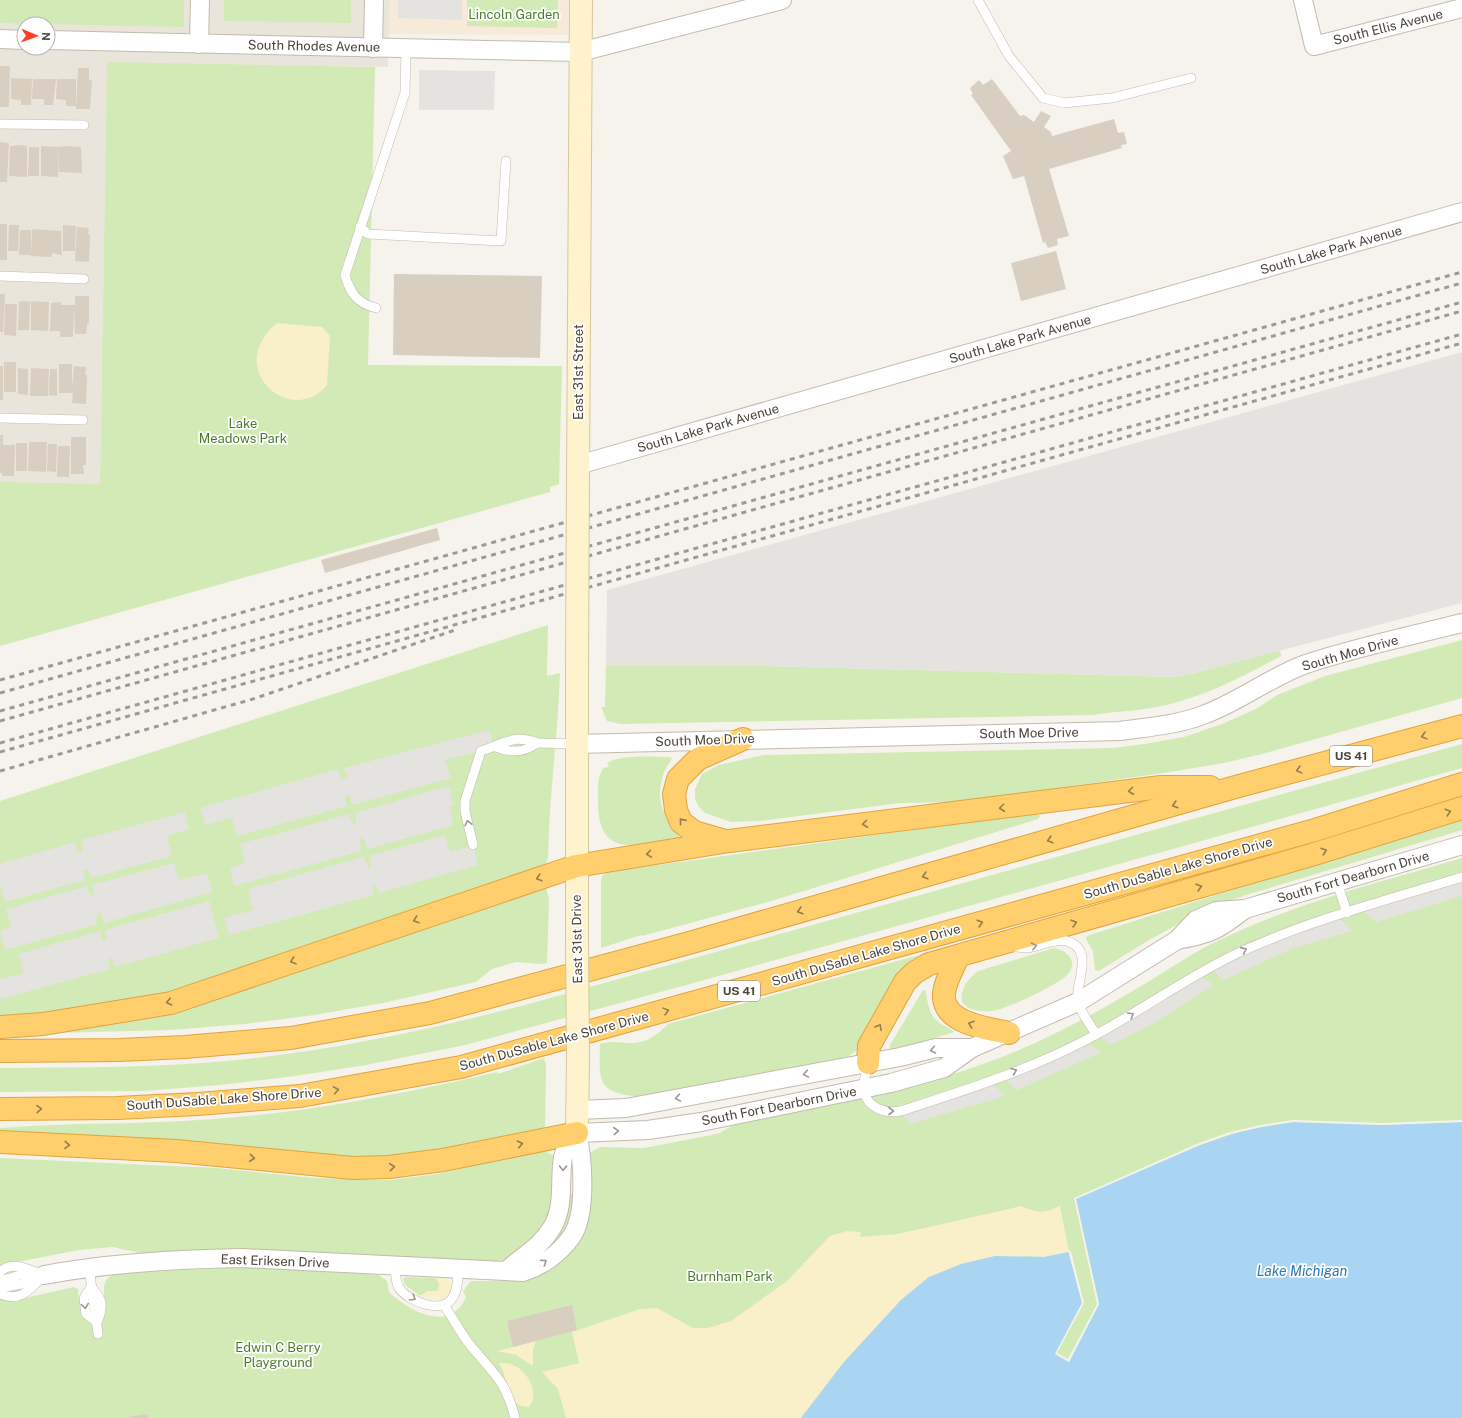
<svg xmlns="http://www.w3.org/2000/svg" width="1462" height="1418" font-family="'Public Sans',sans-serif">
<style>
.residential{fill:#eae5da;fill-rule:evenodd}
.commercial{fill:#f7ead8}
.green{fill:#d2eab5}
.sand{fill:#f9efc9}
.parking{fill:#e5e3e0}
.water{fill:#a9d4f2}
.pier{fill:#f6f3ec}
.building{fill:#d8cfc1}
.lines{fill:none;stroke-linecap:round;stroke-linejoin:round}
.service-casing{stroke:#c2bbae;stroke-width:10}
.minor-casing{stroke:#c2bbae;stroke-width:20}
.secondary-casing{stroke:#d6c79b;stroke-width:24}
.motorway-casing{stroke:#e0a43c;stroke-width:24}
.service{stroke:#fff;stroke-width:9}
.minor{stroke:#fff;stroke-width:18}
.secondary{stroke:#fff3cd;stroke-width:22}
.motorway{stroke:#ffcf6e;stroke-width:22}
.rail{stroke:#9a9a9a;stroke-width:3;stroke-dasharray:5 5;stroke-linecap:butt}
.secondary-bridge-casing{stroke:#d6c79b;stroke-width:24;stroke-linecap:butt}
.secondary-bridge{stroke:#fff3cd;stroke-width:22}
.oneway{stroke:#937c4e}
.oneway2{stroke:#9c9892}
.labels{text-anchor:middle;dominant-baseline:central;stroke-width:3.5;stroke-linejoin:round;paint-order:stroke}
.shield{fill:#fff;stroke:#817c74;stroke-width:1}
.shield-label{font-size:12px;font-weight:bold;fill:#4b4439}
.park-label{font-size:13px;fill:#4a7f2a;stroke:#fff}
.street-label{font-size:13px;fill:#4b4439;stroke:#fff}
.water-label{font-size:14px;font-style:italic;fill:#2e7ab2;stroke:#fff}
</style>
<rect width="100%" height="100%" fill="#f6f3ec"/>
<path class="residential" d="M0 0H390L388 67 107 63 100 485 0 646ZM24 24H48V48H24Z"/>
<polygon class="commercial" points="390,0 569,0 568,35 389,34"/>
<g class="green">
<polygon points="0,0 184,0 184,27 0,23"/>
<polygon points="224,0 351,0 351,23 224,21"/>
<polygon points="467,0 558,0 557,28 467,26"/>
<polygon points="107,62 375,67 368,365 562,366 559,484 550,487 550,492 0,646 0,482 100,484"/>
<path d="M548 625 547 676 560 673C558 735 549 796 548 858L545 865 212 980 160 995 0 1020V801Z"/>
<polygon points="1462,640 1462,698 1262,754 1224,763 1164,773 956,802 900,803 760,821 731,822 705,813 698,806 695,798 695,789 702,774 719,765 763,755 1113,748 1144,744 1184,737 1222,724 1256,709 1277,695 1325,676"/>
<path d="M1280 650 1281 656C1246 675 1210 694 1171 704 1145 711 1118 711 1092 715L620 724 607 721 601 707H605L606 666 613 665 765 666 1175 677 1195 673Z"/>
<path d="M1462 744V768L679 987 465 1045 366 1065 295 1076 220 1085 143 1091 0 1092V1068C79 1067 159 1068 238 1060 342 1049 443 1027 543 1000Z"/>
<path d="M670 757 672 759C659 775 656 799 666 817 670 824 677 831 680 838 642 844 600 861 598 806 598 791 596 779 604 767L606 768 609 766 607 763C621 754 653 757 670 757Z"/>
<polygon points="1037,813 1040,816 1038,819 768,902 642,936 641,935 601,948 601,882 602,876 607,872"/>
<polygon points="1462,817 1462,830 1246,895 1210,907 1149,940 1099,971 1095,970 1093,951 1086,939 1087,936"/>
<path d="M1462 858V1122L1382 1125 1099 1304 1069 1362 901 1300 801 1418H0V1158L216 1168 314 1178 390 1180 438 1174 536 1151C544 1150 550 1153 556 1158V1199L541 1234 508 1259 488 1263 189 1251 140 1253 113 1247 79 1250 17 1262 25 1298 74 1287 78 1289 79 1300 104 1296C104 1286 103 1279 114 1274 202 1264 291 1268 379 1275L387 1281 389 1292C409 1311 450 1334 466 1297L463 1291 471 1281H508L523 1278 558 1258 589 1156 591 1152 600 1147 644 1148 707 1136 720 1133 737 1122C828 1105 916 1090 1002 1057 1051 1038 1096 1013 1141 986 1168 970 1193 952 1222 939 1298 902 1381 882 1462 858Z"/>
<polygon points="546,888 549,899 547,963 541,964 516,962 492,969 476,982 383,1003 314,1015 244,1024 170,1030 52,1033 124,1022 160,1014"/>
<path d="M1054 948C1066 950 1078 960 1069 973 1061 984 1003 1011 990 1011 979 1012 968 1010 962 1002 960 988 967 980 978 971Z"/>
<path d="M934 951 857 1050 847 1057 639 1097C597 1092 599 1082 600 1044 612 1040 620 1043 632 1043 647 1043 658 1034 668 1024Z"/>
<path d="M923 990 926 991C927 1001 929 1014 937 1021 942 1026 950 1027 954 1032L926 1041 890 1049V1045Z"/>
<path d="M544 1058 546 1066 545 1129 463 1147 368 1159 0 1135V1128C71 1122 143 1125 214 1119 310 1112 404 1094 497 1072L498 1074Z"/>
<path d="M570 1194 575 1195 576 1198C565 1235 563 1240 530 1260Z"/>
<path d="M407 1277 436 1278C439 1283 441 1286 437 1291H430L420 1296 404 1284 403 1278Z"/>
</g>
<g class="sand">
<path d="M277 323 322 327 330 336 327 385C292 428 222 369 277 323Z"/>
<path d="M1021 1206C1038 1213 1043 1214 1060 1206L1069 1252 1044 1257 1025 1256 929 1277 901 1300 844 1362 801 1418H566L558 1389 542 1372 579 1363 572 1332 640 1309 657 1308 693 1328H708L731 1321 787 1281 830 1236 847 1231 861 1232 860 1237 897 1234 925 1228Z"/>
<path d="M436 1278H445L451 1282C453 1290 448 1298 439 1300L420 1296 427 1291H437C441 1286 439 1283 436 1278Z"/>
<polygon points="536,1341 533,1349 533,1366 516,1355 497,1351"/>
<path d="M499 1363C503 1363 508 1363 511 1364 527 1370 541 1392 529 1407 525 1407 520 1406 517 1404 513 1401 504 1372 499 1363Z"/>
</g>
<g class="parking">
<polygon points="398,0 462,0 462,20 398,18"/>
<polygon points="419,70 495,71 494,110 419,110"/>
<polygon points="1462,352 1462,603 1195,673 1175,677 765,666 606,666 607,590"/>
<polygon points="489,730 494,747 445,760 451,778 352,805 350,795 348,795 345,797 347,806 237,836 232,818 205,825 200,808 338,769 341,779 343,780 347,777 344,768"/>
<polygon points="449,786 453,805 449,806 453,825 367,849 364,839 360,838 361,851 234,886 230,868 245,863 240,844 349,814 352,823 356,824 355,813"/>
<polygon points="185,812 189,829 167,836 172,856 91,878 89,871 86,869 83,872 85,880 5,902 0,884 0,864 75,842 77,851 80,852 83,849 81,840"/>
<polygon points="445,835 450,852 473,845 478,865 379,893 375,884 372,887 374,895 229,935 224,918 253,910 248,889 364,857 367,866 369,868 371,865 369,856"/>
<polygon points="174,863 179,880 207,873 212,892 104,923 101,914 98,913 96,917 97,924 5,950 0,930 11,927 6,909 87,886 90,895 92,896 95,893 92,885"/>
<polygon points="1462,877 1462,896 1439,903 1377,922 1360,909"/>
<polygon points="209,901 219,938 115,967 112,957 108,960 110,969 0,999 0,976 1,979 23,973 19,954 100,931 102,940 104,941 107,938 105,930"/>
<polygon points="1338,916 1352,931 1291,949 1224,980 1210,968"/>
<polygon points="1197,975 1214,985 1152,1024 1111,1045 1096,1034"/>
<polygon points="1083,1041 1102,1052 1017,1090 1002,1076"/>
<polygon points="990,1081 1005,1096 910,1124 901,1111"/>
</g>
<path class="water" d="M1293 1122 1382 1125 1462 1122V1418H801L844 1362 901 1300 929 1277 961 1264 995 1256 1044 1257 1069 1252 1082 1303 1055 1354 1069 1362 1099 1304 1076 1199C1126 1177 1177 1151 1230 1135 1250 1128 1272 1126 1293 1122Z"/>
<polygon class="pier" points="1293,1120 1382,1123 1462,1120 1462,1122 1382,1125 1293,1122 1261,1127 1231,1134 1200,1145 1076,1199 1099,1304 1069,1362 1055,1354 1082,1303 1068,1250 1071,1252 1084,1303 1057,1353 1068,1359 1097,1304 1074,1198 1199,1143 1230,1132 1261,1125"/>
<g class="building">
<polygon points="0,66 10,66 9,107 0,107"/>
<polygon points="78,68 89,68 89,80 92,80 90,109 76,109"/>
<polygon points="11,78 32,79 31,105 21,105 21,100 11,99"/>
<polygon points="33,79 56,79 53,105 44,105 44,99 32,99"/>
<polygon points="57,79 76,79 76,106 66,106 66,100 56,99"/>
<polygon points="992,79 1020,116 1024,115 1034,122 1041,111 1051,116 1044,127 1051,132 1052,136 1114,119 1118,133 1124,132 1127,144 1121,145 1122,148 1049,169 1069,236 1057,239 1058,245 1048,248 1045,242 1043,243 1024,176 1013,179 1003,156 1011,151 971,95 973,94 970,88 979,80 983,85"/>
<polygon points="0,142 9,143 7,182 0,182"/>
<polygon points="21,145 27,146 27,177 9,176 10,146"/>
<polygon points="41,146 59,147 58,177 41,176"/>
<polygon points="66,146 81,147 82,173 59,172 59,147"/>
<polygon points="29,147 39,147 39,176 28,176"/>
<rect x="0" y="224" width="7" height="36"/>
<polygon points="9,225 19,225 18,251 8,251"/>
<polygon points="63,225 76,226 75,251 63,251"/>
<polygon points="77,227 89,228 88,234 90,235 89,262 75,261"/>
<polygon points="32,229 61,231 62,255 52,253 52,257 31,256"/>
<polygon points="20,230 31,230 31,255 19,255"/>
<polygon points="1056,251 1066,289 1021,301 1011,263"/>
<polygon points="394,274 542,276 540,358 393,355"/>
<polygon points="0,294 5,294 3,332 0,332"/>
<polygon points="75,296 89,296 89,323 87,324 86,334 75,334 74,307 73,337 60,337 60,331 50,331 51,303 61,302 61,316 61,305 75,305"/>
<polygon points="23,301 30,302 29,330 18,330 19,302"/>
<polygon points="31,301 49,302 48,331 31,330"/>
<polygon points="5,304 17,304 16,336 4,335"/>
<rect x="4" y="362" width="12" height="30"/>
<polygon points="59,364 72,364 72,388 74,366 86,367 85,375 87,375 86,404 72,403 73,393 59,393"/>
<rect x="0" y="366" width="3" height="34"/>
<polygon points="18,368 28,369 28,395 18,394"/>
<polygon points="31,368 49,369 48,396 30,396"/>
<polygon points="50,369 57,369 57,396 49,395"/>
<polygon points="0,435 3,435 3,445 15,445 14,476 2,476 2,473 0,473"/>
<polygon points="71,437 86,437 86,465 83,465 84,474 71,474"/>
<polygon points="29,442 47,442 46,472 28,471"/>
<rect x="16" y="443" width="11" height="28"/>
<polygon points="48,444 57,444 56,472 47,471"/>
<polygon points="58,446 70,446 69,477 57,477"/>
<polygon points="437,528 440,540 325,573 321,560"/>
<polygon points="572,1305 577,1330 513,1347 507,1321"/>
<polygon points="147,1414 148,1418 128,1418 128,1417"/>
</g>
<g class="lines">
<defs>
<g id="service">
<polyline points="978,0 1009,56 1043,98 1064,103 1112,98 1191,78"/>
<polyline points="0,124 84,125"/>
<polyline points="360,227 368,234 501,241 506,161"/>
<polyline points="0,276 84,279"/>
<path d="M376 308C357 303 350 293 345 275L405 93 406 48"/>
<polyline points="0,418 83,420"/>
<polyline points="537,743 576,744"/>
<path d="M473 845 465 811V801L481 751C502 745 514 733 537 743 524 753 511 753 496 747"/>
<polyline points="1337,882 1347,913"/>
<path d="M1015 947C1019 947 1024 948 1027 948 1040 947 1053 938 1067 941 1096 950 1074 984 1078 1002 1080 1011 1091 1026 1096 1034"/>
<path d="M868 1063C867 1070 863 1081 864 1089 866 1108 885 1114 901 1111 963 1091 1026 1071 1084 1041 1137 1014 1185 978 1238 953 1310 920 1387 900 1462 877"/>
<polyline points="89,1267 98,1334"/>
<path d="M395 1267C396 1274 395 1281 399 1288 409 1302 443 1315 453 1297 458 1289 458 1278 458 1269"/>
<path d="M0 1272C13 1260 29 1270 44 1275"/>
<polyline points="0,1281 20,1275 36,1275"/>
<polyline points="91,1287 84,1298 86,1314 97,1322"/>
<path d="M91 1287C103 1299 104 1307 97 1322"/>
<polyline points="0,1288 22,1284 39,1278"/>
<path d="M0 1294C21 1303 30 1289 44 1275"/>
<path d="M444 1305C452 1317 459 1330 467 1341 491 1372 505 1377 515 1418"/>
</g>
<g id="minor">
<polyline points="1303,0 1314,46 1462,8"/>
<polyline points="0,39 24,40"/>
<polyline points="48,40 580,52 782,0"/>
<polyline points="199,44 200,0"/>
<polyline points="373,48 374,0"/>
<polyline points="578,465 1462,212"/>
<path d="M576 744 1120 731C1148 727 1177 725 1203 715 1239 702 1270 677 1306 664 1357 647 1410 636 1462 623"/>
<path d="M1177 940C1211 934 1218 930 1245 909"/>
<polyline points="578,1110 626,1108 900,1057 936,1048 972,1048"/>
<polyline points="577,1133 648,1130 701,1122 891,1083 944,1068 972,1048 1078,1002 1177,940 1196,920 1216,911 1245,909 1462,845"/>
<path d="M507 1270C524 1255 541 1247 553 1226 565 1204 559 1180 563 1157 564 1149 573 1140 577 1133"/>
<path d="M44 1275C109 1263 175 1259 242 1258L523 1272C542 1266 560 1253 572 1236 587 1213 583 1159 577 1133"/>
</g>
<g id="secondary">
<polyline points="578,479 581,0"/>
<polyline points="577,945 577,671"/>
<polyline points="577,1133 578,1058"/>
</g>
<g id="motorway">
<polyline points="722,840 694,832 681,822 676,810 674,794 678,779 698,759 743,739"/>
<path d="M958 956C954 967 947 978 945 988 936 1023 986 1028 1009 1033"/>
<polyline points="0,1027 43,1024 171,1003 576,866 729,841 1161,787 1210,787"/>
<polyline points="0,1051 119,1050 185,1047 244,1042 291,1038 430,1013 689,943 1239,786 1462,726"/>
<polyline points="868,1063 869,1046 905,982 914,973 929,964 1311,855 1462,808"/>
<polyline points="0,1109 117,1108 197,1104 300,1096 461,1067 1315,830 1462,784"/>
<polyline points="0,1142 176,1151 353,1168 389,1167 443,1160 577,1133"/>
</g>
</defs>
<use href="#service" class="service-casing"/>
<use href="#minor" class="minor-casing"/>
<use href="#secondary" class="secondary-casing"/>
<use href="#motorway" class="motorway-casing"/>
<use href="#service" class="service"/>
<use href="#minor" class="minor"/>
<use href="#secondary" class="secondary"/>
<use href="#motorway" class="motorway"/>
<g class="rail">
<polyline points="0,680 1462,272"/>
<polyline points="0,693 1462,283"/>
<polyline points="0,711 1462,302"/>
<polyline points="0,721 1462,311"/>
<polyline points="0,743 1462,334"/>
<polyline points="0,752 1462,343"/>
<polyline points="0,771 253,699 458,629"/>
</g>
<defs>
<g id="secondary-bridge">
<polyline points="577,671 578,479"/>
<polyline points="577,945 578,1058"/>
</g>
</defs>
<use href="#secondary-bridge" class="secondary-bridge-casing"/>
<use href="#secondary-bridge" class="secondary-bridge"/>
</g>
<defs><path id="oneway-chevron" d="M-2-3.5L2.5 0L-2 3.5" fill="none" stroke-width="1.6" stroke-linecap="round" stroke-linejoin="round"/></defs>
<g class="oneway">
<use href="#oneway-chevron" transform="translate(1424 736) rotate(165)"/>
<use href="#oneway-chevron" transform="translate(1299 770) rotate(165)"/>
<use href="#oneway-chevron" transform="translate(1131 791) rotate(173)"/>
<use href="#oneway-chevron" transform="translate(1175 805) rotate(164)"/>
<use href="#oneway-chevron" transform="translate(1002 808) rotate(173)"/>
<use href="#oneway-chevron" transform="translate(1448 812) rotate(-17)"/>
<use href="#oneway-chevron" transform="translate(682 821) rotate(-129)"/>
<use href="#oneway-chevron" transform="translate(865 824) rotate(173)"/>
<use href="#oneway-chevron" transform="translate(1050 840) rotate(164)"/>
<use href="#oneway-chevron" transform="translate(1324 851) rotate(-17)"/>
<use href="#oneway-chevron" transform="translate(649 854) rotate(171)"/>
<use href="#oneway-chevron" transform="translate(925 876) rotate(164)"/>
<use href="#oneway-chevron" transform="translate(539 878) rotate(162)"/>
<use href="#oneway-chevron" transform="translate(1199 887) rotate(-16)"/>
<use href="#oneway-chevron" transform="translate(800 911) rotate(164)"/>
<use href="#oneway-chevron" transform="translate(416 920) rotate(161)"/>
<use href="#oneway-chevron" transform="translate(980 923) rotate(-16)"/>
<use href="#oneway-chevron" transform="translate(1074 923) rotate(-16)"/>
<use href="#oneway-chevron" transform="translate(293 961) rotate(161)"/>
<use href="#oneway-chevron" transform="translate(169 1002) rotate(167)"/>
<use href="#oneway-chevron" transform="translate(666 1011) rotate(-15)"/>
<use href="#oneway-chevron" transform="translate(971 1024) rotate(-161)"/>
<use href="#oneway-chevron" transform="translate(879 1027) rotate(-61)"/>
<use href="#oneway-chevron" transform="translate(336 1090) rotate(-10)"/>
<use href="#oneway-chevron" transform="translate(39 1109) rotate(-1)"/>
<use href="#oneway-chevron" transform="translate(520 1144) rotate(-12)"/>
<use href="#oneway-chevron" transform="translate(67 1145) rotate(2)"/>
<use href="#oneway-chevron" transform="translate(252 1158) rotate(6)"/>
<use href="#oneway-chevron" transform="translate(392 1167) rotate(-5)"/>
</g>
<g class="oneway2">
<use href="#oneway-chevron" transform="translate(468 823) rotate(-103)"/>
<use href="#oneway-chevron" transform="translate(1034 946) rotate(-14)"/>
<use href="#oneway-chevron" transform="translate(1244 950) rotate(-24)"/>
<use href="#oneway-chevron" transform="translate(1131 1015) rotate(-31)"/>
<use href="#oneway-chevron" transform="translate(933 1050) rotate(170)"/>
<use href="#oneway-chevron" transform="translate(1014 1071) rotate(-22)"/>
<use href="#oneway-chevron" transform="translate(806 1074) rotate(170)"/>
<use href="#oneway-chevron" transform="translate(678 1098) rotate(170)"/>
<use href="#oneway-chevron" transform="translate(891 1111)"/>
<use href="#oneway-chevron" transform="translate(616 1131) rotate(-3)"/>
<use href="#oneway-chevron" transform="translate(563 1168) rotate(92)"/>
<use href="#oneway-chevron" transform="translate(544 1262) rotate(-34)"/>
<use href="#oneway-chevron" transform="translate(413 1298) rotate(31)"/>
<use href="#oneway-chevron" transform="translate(85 1306) rotate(82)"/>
</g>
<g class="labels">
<g class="shield">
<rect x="1330" y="746" width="42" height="20" rx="3"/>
<rect x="718" y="981" width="42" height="20" rx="3"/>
</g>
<g class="shield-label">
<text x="1351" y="756">US 41</text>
<text x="739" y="991">US 41</text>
</g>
<g class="park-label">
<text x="514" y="14">Lincoln Garden</text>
<text x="243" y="423">Lake<tspan x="243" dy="15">Meadows Park</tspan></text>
<text x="730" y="1276">Burnham Park</text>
<text x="278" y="1347">Edwin C Berry<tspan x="278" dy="15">Playground</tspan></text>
</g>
<g class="street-label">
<text transform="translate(1388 27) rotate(-14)">South Ellis Avenue</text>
<text transform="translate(314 46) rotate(1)">South Rhodes Avenue</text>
<text transform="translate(1331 250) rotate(-16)">South Lake Park Avenue</text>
<text transform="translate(1020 339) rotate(-16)">South Lake Park Avenue</text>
<text transform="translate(578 372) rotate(-90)">East 31st Street</text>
<text transform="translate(708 428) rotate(-16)">South Lake Park Avenue</text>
<text transform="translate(1350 653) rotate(-16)">South Moe Drive</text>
<text transform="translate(1029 733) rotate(-1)">South Moe Drive</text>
<text transform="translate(705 740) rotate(-2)">South Moe Drive</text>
<text transform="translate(1178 868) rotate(-16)">South DuSable Lake Shore Drive</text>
<text transform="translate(1353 877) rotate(-16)">South Fort Dearborn Drive</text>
<text transform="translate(577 939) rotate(-91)">East 31st Drive</text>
<text transform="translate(866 955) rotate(-16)">South DuSable Lake Shore Drive</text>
<text transform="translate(554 1041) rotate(-15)">South DuSable Lake Shore Drive</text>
<text transform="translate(224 1099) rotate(-4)">South DuSable Lake Shore Drive</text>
<text transform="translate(779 1106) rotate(-11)">South Fort Dearborn Drive</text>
<text transform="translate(275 1261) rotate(2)">East Eriksen Drive</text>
</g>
<g class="water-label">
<text x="1302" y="1271">Lake Michigan</text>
</g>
</g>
<g transform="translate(36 36) rotate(92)"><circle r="19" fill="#ffffff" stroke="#b7b4b0"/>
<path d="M0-3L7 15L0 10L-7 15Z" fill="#fc3f1d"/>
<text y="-6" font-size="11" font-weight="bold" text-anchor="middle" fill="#4b4439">N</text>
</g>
</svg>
